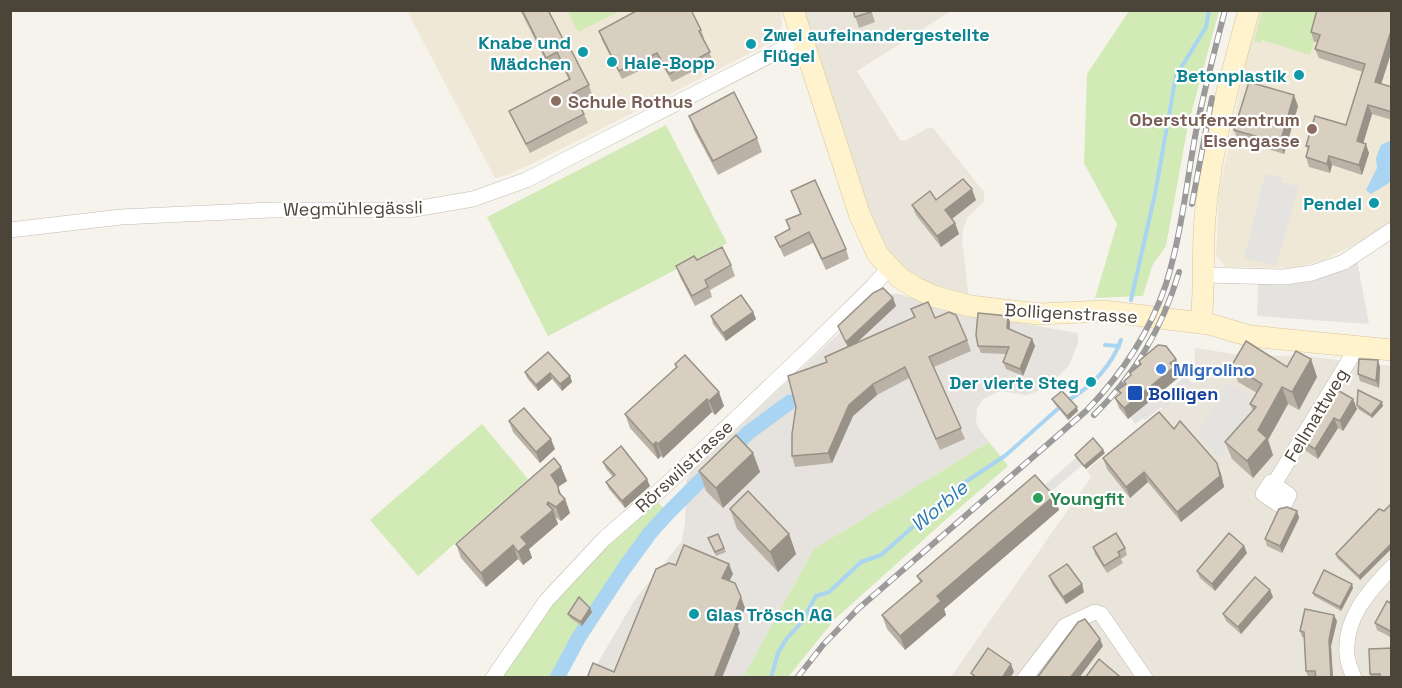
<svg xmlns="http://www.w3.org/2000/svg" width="1402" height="688" font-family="'Space Grotesk',sans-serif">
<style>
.residential{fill:#eae5da}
.industrial{fill:#e6e2dd}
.education{fill:#efe8d6}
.green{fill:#d2eab5}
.parking{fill:#e5e3e0}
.water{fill:#a9d4f2}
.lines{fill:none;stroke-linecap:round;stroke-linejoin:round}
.stream{stroke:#a9d4f2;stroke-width:4}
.canal{stroke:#a9d4f2;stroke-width:15}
.minor-casing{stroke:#c2bbae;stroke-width:16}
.secondary-casing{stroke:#d6c79b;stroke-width:22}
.minor{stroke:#fff;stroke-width:15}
.secondary{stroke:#fff3cd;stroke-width:21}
.rail-casing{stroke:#9a9a9a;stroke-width:6}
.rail{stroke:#fff;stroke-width:4;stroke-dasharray:11;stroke-linecap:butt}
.wall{fill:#bab2a6}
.shaded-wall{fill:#979187}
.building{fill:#d8cfc1;stroke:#979187;stroke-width:1.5}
.culture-dot{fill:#0f9aa8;stroke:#fff;stroke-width:2}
.education-dot{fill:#8d6e63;stroke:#fff;stroke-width:2}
.shop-dot{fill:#3f7fe0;stroke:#fff;stroke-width:2}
.transit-dot{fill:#1a4fb4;stroke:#fff;stroke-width:2}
.leisure-dot{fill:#2e9e5b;stroke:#fff;stroke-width:2}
.labels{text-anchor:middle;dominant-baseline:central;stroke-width:4.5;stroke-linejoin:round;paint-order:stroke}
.culture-label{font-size:18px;font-weight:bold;fill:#0d838f;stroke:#fff;text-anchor:end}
.education-label{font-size:18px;font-weight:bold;fill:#785e54;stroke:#fff;text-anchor:start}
.street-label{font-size:18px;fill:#4b4439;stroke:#fff}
.shop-label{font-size:18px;font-weight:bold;fill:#366cbe;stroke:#fff;text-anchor:start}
.transit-label{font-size:18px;font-weight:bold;fill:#164399;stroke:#fff;text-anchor:start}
.leisure-label{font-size:18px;font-weight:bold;fill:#27864d;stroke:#fff;text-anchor:start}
.water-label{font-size:20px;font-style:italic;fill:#2e7ab2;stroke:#fff}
</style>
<rect width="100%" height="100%" fill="#f6f3ec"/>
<g class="residential">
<polygon points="793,11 951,11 857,71 900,140 905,141 928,128 933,128 984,192 984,201 967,218 963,230 962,241 970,306 889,268"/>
<polygon points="1195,348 1241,355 1303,356 1391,366 1391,677 950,678 1091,477 1087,470 1194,382"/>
</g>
<polygon class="industrial" points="881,294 899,294 956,312 1078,333 1078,343 1069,365 1047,388 1027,395 1000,391 983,399 977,408 976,421 978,427 989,442 814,549 743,677 589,678 634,601 682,541 685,522 686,481 693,470"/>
<g class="education">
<polygon points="781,10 782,25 774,41 538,161 507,175 495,178 407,11"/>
<polygon points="1260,11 1391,11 1391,222 1367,238 1322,261 1294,268 1225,267 1216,255 1219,193 1245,64"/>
</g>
<g class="green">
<polygon points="567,11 620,11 578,32"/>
<polygon points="1129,11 1219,11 1188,125 1166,246 1152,266 1143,296 1095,298 1117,224 1084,163 1087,74"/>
<polygon points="1262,11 1324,11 1310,55 1262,40 1261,43 1254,41"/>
<polygon points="666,125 727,243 548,336 487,217"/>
<polygon points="482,424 528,479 418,576 370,520"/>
<polygon points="989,442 1008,466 942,523 835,619 788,677 743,677 814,549"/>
<polygon points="653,496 664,509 618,567 574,635 549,677 493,678 546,601"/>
</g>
<g class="parking">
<polygon points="1265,174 1283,178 1282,182 1299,187 1276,266 1244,258"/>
<polygon points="1357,260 1369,324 1257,316 1258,284 1311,282"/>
<polygon points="1186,376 1193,385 1163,409 1161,407 1145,420 1143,418 1135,424 1130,417 1155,397 1157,400"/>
<polygon points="1227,383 1261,401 1220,458 1195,433 1209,416"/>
<polygon points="1076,458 1082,465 1051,492 1045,485"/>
</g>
<polygon class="water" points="1390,141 1391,179 1389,183 1371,194 1366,190 1377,168 1376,158 1381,145"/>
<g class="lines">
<g class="stream">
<polyline points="1131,300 1155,194 1176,76 1206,27 1209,10"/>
<polyline points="1105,345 1119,346"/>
<path d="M1067 401C1091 387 1111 367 1121 340"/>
<polyline points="771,678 778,653 787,638 801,623 816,596 829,592 861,562 881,555 958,487 1006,455 1061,406"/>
</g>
<polyline class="canal" points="557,678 579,637 623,570 650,533 668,513 748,433 790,402"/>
<defs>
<g id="minor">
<polyline points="10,230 121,217 270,210 409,210 473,199 526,180 802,39"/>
<polyline points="1204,275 1284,277 1312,273 1344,262 1392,230"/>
<polygon points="1271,482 1289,495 1283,507 1263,494"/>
<polyline points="1274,484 1358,346"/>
<polyline points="493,678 546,601 604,539 667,484 808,350 873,286 889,268"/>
<polyline points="1025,678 1065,626 1095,612 1101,614 1145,678"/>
<path d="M1354 678C1351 670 1347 662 1347 654 1344 618 1369 591 1392 567"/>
</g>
<g id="secondary">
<polyline points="793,10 860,216 878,255 900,278 916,288 933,296 970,306 1039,314 1103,311 1209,324 1250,336 1392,350"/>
<path d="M1201 323C1205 288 1202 252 1205 217 1211 147 1230 78 1249 10"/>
</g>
</defs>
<use href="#minor" class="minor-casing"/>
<use href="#secondary" class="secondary-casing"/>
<use href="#minor" class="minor"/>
<use href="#secondary" class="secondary"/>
<defs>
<g id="rail">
<polyline points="1192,204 1212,98"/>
<path d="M1094 415C1135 375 1163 326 1179 272"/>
<path d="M797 678 823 645 858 609 1086 411C1122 374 1150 332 1166 284 1182 233 1187 178 1197 126 1205 87 1215 49 1225 10"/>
</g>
</defs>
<use href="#rail" class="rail-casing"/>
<use href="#rail" class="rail"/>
</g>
<g class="wall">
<polygon points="520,10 548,10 568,49 589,85 592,95 578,102 584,114 588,123 530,153 513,120 509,111 569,80 560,62 549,67"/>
<polygon points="853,10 871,10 875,22 859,28"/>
<polygon points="1392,10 1392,50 1381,84 1392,87 1392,120 1372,114 1363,143 1369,153 1362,175 1332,165 1330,173 1309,167 1306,157 1308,150 1306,146 1346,125 1363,72 1319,58 1315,49 1317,42 1314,42 1311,32"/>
<polygon points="701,30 704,38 703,39 713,61 672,82 660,61 622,79 602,40 599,31"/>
<polygon points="1298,106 1284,154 1238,140 1234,130"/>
<polygon points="689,116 757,138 762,152 718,175 694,130"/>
<polygon points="791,191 846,249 849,259 826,270 813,243 784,257 775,237 790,229 786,220 800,214"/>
<polygon points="936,200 976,200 952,219 955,223 959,234 941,247 916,215 912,205"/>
<polygon points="697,260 731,265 735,276 710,290 712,297 695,306 680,277 676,266"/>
<polygon points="896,306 855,344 914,318 911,309 935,318 967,340 971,351 934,367 965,439 940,450 909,378 877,395 853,416 832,463 795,467 792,456 796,407 827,362 848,347 838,326"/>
<polygon points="753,312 756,319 726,341 713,324 711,316"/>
<polygon points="1008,316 1010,323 1010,330 1032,339 1035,346 1023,376 1006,369 1003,362 1006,354 981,353 978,346"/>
<polygon points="1311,359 1317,377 1299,410 1288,404 1268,440 1273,455 1253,478 1232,459 1225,442 1253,411 1250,404 1257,393 1238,382 1232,365 1287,367"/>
<polygon points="1139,361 1180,369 1176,373 1178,378 1128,419 1119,408 1115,398 1120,394 1118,390 1125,385 1124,381 1131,376 1130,373 1140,364"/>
<polygon points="675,364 724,406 715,415 712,412 663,458 661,456 658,459 630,428 625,414 676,368"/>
<polygon points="1380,367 1379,388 1360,381 1358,374"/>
<polygon points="525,372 570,376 572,382 562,391 552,379 538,391 527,378"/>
<polygon points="1052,399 1078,411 1068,420 1054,403"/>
<polygon points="1353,399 1357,409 1343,431 1338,428 1318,459 1306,451 1302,441"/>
<polygon points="1357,405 1383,406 1372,418 1358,409"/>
<polygon points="509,421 555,449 540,463 513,432"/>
<polygon points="1174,429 1217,463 1221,474 1224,487 1181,522 1148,482 1130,498 1107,469 1103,458"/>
<polygon points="753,453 760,472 723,508 706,491 699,471"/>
<polygon points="1105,453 1086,469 1076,458 1075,455"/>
<polygon points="603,462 650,486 625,508 609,489 606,482 613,477 606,469"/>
<polygon points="561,467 567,481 558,487 562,496 565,499 570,513 561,521 555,517 558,524 529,549 532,558 523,565 518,559 486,587 461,558 456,544"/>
<polygon points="1054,496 1059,510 944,609 946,615 905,650 887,629 882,615 920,582 917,576"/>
<polygon points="1392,503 1392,548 1360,580 1337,558 1336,554 1384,511"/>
<polygon points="730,509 789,534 796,554 778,572 737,529"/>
<polygon points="1297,511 1299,518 1282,553 1267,546 1265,539"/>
<polygon points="718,534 726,552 716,556 708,538"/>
<polygon points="1244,546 1247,553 1215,591 1200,578 1197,571"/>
<polygon points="1093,547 1125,548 1127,555 1121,559 1123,563 1107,573 1095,554"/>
<polygon points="1049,576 1084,592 1066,604 1052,584"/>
<polygon points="1353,588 1341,611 1314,596 1313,593"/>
<polygon points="1270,590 1273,597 1241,634 1226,621 1223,614"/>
<polygon points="1392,604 1392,638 1377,630 1375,623"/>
<polygon points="592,612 582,626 570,618 568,614"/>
<polygon points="1337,621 1331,646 1333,678 1308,677 1306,671 1304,638 1302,637 1300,631"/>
<polygon points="1392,648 1392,678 1371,678 1370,674"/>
</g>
<g class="shaded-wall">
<polygon points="1390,34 1392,39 1392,50 1379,91 1375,82"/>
<polygon points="1294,95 1298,106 1284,154 1280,143"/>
<polygon points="1368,105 1372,114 1361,151 1357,141"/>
<polygon points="1366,144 1369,153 1362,175 1359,165"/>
<polygon points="1329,156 1332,165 1330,173 1327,164"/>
<polygon points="972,189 976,200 949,221 945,210"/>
<polygon points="955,223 959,234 941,247 937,236"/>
<polygon points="893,298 896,306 849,350 846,342"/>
<polygon points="753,312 756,319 726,341 723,333"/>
<polygon points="1008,316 1010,323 1009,336 1007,328"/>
<polygon points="1032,339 1035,346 1023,376 1020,369"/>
<polygon points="1176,359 1180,369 1176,373 1178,378 1128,419 1124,408"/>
<polygon points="1311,359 1317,377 1299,410 1292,392"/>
<polygon points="1378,360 1380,367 1379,388 1376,381"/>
<polygon points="550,373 552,379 538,391 536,385"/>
<polygon points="570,376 572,382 562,391 560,384"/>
<polygon points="873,384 877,395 853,416 832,463 828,453 849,405"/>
<polygon points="1282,387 1288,404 1268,440 1273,455 1253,478 1247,461 1258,430"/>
<polygon points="719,392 724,406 715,415 709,401"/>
<polygon points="707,399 712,412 663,458 658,444"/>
<polygon points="1353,399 1357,409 1343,431 1340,421"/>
<polygon points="1382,402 1383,406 1372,418 1371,415"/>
<polygon points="1077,407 1078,411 1068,420 1067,416"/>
<polygon points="1334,418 1338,428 1318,459 1315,449"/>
<polygon points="551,439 555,449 540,463 536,452"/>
<polygon points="656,442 661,456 658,459 653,445"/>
<polygon points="1103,450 1105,453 1086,469 1084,466"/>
<polygon points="753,453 760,472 723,508 716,488"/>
<polygon points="1217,463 1221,474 1224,487 1181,522 1177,512"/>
<polygon points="561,467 567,481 558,487 563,501 565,499 570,513 561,521 556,507 559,493 551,475"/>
<polygon points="1144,472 1148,482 1130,498 1126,487"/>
<polygon points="647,479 650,486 625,508 622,501"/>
<polygon points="1054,496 1059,510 944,609 946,615 905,650 900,636 937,596"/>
<polygon points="548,502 552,511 553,510 558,524 529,549 532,558 523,565 518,552 521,537"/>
<polygon points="1297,511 1299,518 1282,553 1280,546"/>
<polygon points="789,534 796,554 778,572 770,552"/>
<polygon points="1392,543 1392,548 1360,580 1359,576"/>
<polygon points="513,545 518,559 486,587 481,573"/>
<polygon points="1244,546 1247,553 1215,591 1212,584"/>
<polygon points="729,564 733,574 726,588 722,578"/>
<polygon points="1082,584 1084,592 1066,604 1063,597"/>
<polygon points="1352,584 1353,588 1341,611 1340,607"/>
<polygon points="1270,590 1273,597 1241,634 1238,627"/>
<polygon points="741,597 745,608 738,626 740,633 722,678 714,678 732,621"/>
<polygon points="590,608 592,612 582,626 581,622"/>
<polygon points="1334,615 1337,621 1331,646 1333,678 1331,678 1329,640"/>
<polygon points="1100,639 1103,646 1079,678 1070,678"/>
<polygon points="1011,664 1014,672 1010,678 1002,678"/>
</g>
<g class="building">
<polygon points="522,10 548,10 568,49 570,48 589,85 573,93 584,114 526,144 509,111 570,79 557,52 546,58"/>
<polygon points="638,10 691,10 701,30 699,31 710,52 669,74 657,53 619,71 599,31"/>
<polygon points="853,10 871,10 871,12 855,17"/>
<polygon points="1317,10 1392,10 1392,35 1390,34 1375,82 1392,87 1392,112 1368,105 1357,141 1366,144 1359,165 1329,156 1327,164 1306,157 1309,146 1306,146 1315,116 1346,125 1365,64 1315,49 1320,35 1311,32"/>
<polygon points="1249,82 1294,95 1280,143 1234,130"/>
<polygon points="734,92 757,138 713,161 689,116"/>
<polygon points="963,179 972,189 945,210 955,223 937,236 912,205 930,191 936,200"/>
<polygon points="815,180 846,249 822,259 809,232 780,247 775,237 790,229 786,220 801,214 791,191"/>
<polygon points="722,247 731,265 705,280 708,287 692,296 676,266 694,256 697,260"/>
<polygon points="883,288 893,298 846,342 838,326 873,293"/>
<polygon points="741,295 753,312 723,333 711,316"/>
<polygon points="928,302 935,318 949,312 956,315 967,340 929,357 961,428 936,439 905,367 873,384 849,405 828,453 792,456 792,434 796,407 788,376 827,362 825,357 915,317 911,309"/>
<polygon points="978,313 1008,316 1007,328 1032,339 1020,369 1003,362 1009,347 978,346 976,335"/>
<polygon points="1246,341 1287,367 1296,351 1311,359 1292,392 1282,387 1258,430 1267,438 1247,461 1225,442 1256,407 1250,404 1262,384 1232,365"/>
<polygon points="1158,345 1166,346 1176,359 1170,363 1174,367 1124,408 1115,398 1121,393 1118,390 1126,384 1124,381 1131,375 1130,373 1141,364 1139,361"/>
<polygon points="548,352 570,376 560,384 550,373 536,385 525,372"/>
<polygon points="685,355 719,392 709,401 707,399 658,444 656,442 653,445 625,414 677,367 675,364"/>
<polygon points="1359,359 1378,360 1376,381 1358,374"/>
<polygon points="1334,388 1353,399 1340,421 1334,418 1315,449 1302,441"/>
<polygon points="1358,390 1382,402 1371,415 1357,405"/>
<polygon points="1062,391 1077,407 1067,416 1052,399"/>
<polygon points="524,408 551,439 536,452 509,421"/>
<polygon points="1159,412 1174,429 1180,421 1217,463 1220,476 1177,512 1144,472 1126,487 1103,458"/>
<polygon points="736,435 753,453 716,488 699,471"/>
<polygon points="1093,438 1103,450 1084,466 1075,455"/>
<polygon points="621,446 647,479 622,501 606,482 615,475 603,462"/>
<polygon points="554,458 561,467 551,475 558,486 559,493 565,499 556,507 548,502 547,504 553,510 521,537 527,544 518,552 513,545 481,573 456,544"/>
<polygon points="1035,475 1054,496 937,596 941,601 900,636 882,615 922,581 917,576"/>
<polygon points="748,491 789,534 770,552 730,509"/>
<polygon points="1392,503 1392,543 1359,576 1336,554 1379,509 1384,511"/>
<polygon points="1287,507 1297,511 1280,546 1265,539 1279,509"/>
<polygon points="1116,533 1125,548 1118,552 1120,556 1104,566 1093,547"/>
<polygon points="1229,533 1244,546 1212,584 1197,571"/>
<polygon points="718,534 724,548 715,552 708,538"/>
<polygon points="684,545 729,564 722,578 735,583 741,597 732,621 736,623 714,678 587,678 593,663 614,672 656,569 669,563 676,565"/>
<polygon points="1067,564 1082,584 1063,597 1049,576"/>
<polygon points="1324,570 1352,584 1340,607 1313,593"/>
<polygon points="1255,577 1270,590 1238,627 1223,614"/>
<polygon points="579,597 590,608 581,622 568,614"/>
<polygon points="1387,601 1392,604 1392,632 1375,623"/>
<polygon points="1305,609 1334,615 1329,640 1331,678 1316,678 1315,671 1306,671 1304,632 1300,631"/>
<polygon points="1085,619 1100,639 1070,678 1037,678 1078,622"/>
<polygon points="988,648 1011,664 1002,678 977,678 971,673"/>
<polygon points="1392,648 1392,678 1380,678 1380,674 1370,674 1369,649"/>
<polygon points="1099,659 1119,676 1118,678 1085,678"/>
</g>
<g class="culture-dot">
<circle cx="751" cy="44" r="6"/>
<circle cx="583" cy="52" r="6"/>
<circle cx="612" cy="62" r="6"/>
<circle cx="1299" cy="75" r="6"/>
<circle cx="1374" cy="203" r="6"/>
<circle cx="1091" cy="382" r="6"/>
<circle cx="694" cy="614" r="6"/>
</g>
<g class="education-dot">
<circle cx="556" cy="101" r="6"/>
<circle cx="1312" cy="129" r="6"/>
</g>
<circle class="shop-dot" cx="1161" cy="369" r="6"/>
<rect class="transit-dot" x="1127" y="385" width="16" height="16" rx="3"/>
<circle class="leisure-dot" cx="1038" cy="498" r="6"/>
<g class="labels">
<g class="culture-label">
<text x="763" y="34" text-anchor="start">Zwei aufeinandergestellte<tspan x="763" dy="21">Flügel</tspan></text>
<text x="571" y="42">Knabe und<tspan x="571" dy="21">Mädchen</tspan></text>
<text x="624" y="62" text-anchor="start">Hale-Bopp</text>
<text x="1287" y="75">Betonplastik</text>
<text x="1362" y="203">Pendel</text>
<text x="1079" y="382">Der vierte Steg</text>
<text x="706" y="614" text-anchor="start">Glas Trösch AG</text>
</g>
<g class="education-label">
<text x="568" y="101">Schule Rothus</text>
<text x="1300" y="119" text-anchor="end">Oberstufenzentrum<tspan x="1300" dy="21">Eisengasse</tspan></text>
</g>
<g class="street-label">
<text transform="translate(353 208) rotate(-1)">Wegmühlegässli</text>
<text transform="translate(1071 313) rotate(3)">Bolligenstrasse</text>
<text transform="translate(1316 415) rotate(-59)">Fellmattweg</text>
<text transform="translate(684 466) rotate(-43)">Rörswilstrasse</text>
</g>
<g class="shop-label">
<text x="1173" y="369">Migrolino</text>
</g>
<g class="transit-label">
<text x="1148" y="393">Bolligen</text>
</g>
<g class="leisure-label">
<text x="1050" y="498">Youngfit</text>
</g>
<g class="water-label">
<text transform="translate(939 506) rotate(-40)">Worble</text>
</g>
</g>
<rect width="1402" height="688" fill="none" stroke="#4b4439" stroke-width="24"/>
</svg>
